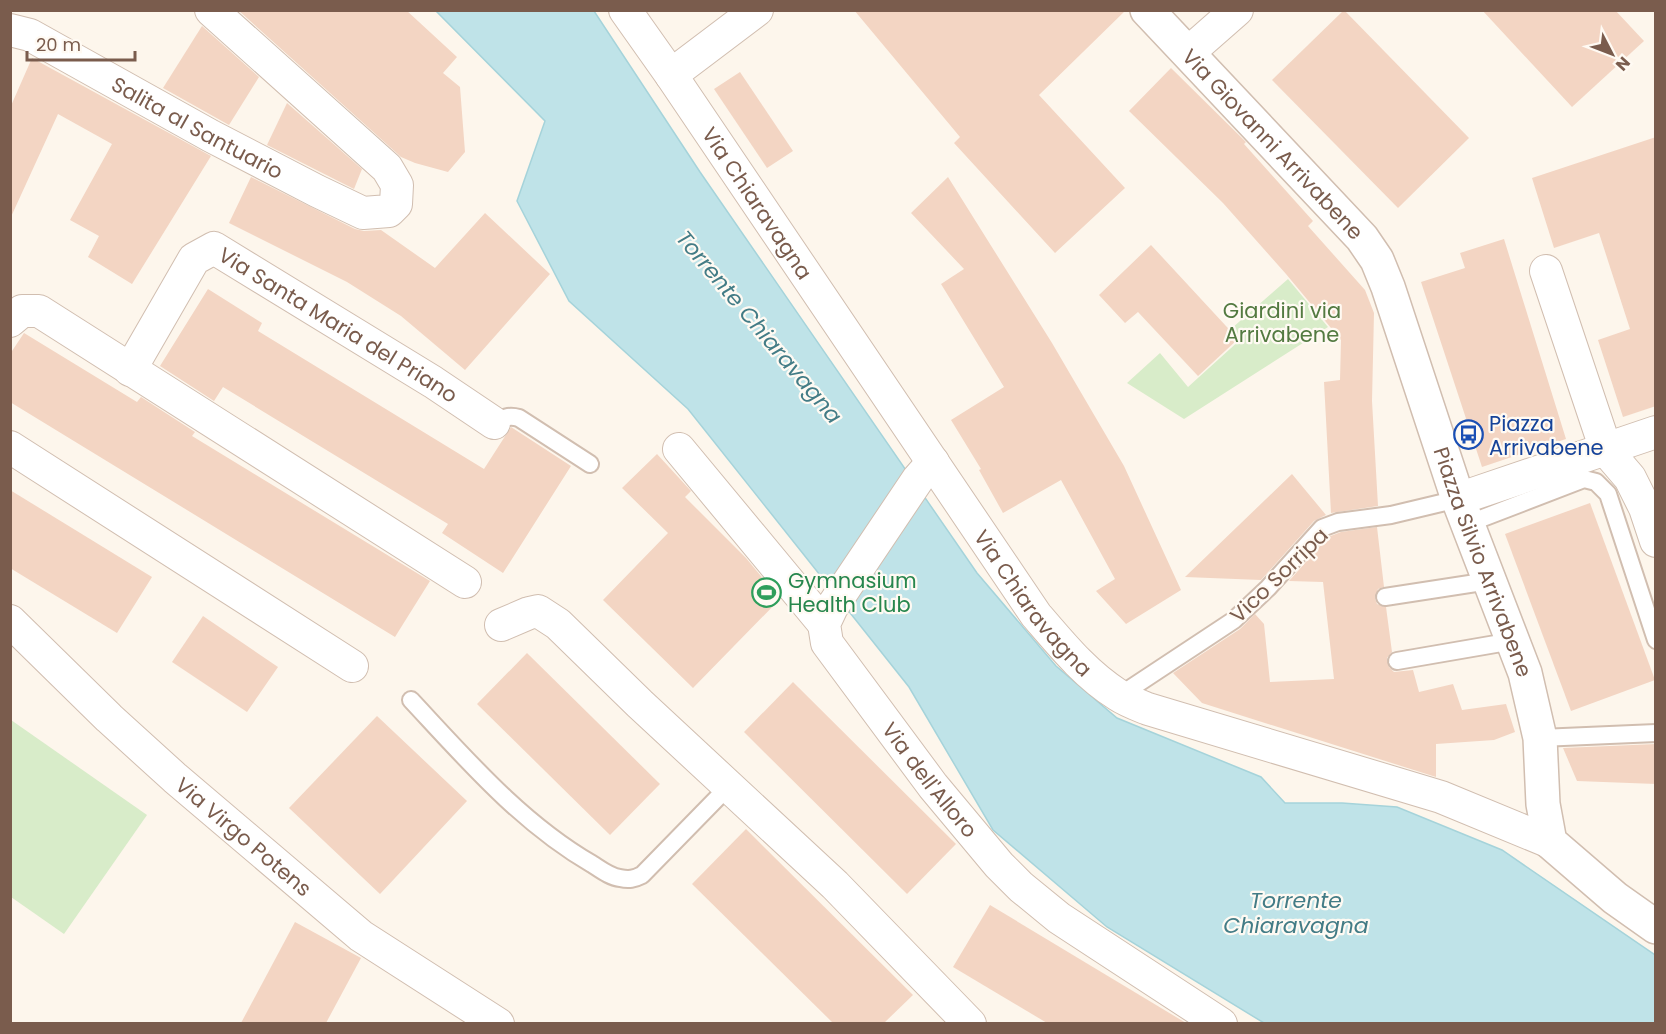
<svg xmlns="http://www.w3.org/2000/svg" width="1666" height="1034" font-family="Poppins,sans-serif">
<style>
.green{fill:#d8ecc9}
.water{fill:#bfe3e8;stroke:#a5d3da;stroke-width:1.5}
.building{fill:#f3d5c3}
.lines{fill:none;stroke-linecap:round;stroke-linejoin:round}
.service-casing{stroke:#d1beb0;stroke-width:20}
.minor-casing{stroke:#d1beb0;stroke-width:34}
.tertiary-casing{stroke:#d1beb0;stroke-width:36}
.service{stroke:#fff;stroke-width:16}
.minor{stroke:#fff;stroke-width:32}
.tertiary{stroke:#fff;stroke-width:33}
.labels{text-anchor:middle;dominant-baseline:central;stroke-width:4.5;stroke-linejoin:round;paint-order:stroke}
.street-label{font-size:21px;fill:#7a5c4d;stroke:#fffaf3}
.park-label{font-size:21px;fill:#537a41;stroke:#fffaf3}
.transit-label{font-size:21px;fill:#164399;stroke:#fffaf3;text-anchor:start}
.leisure-label{font-size:21px;fill:#27864d;stroke:#fffaf3;text-anchor:start}
.water-label{font-size:22px;font-style:italic;fill:#437c86;stroke:#fffaf3}
</style>
<rect width="100%" height="100%" fill="#fdf6ec"/>
<g class="green">
<polygon points="1288,279 1328,327 1184,419 1127,383 1160,353 1188,387 1241,339 1232,328"/>
<polygon points="11,720 147,815 64,934 11,897"/>
</g>
<polygon class="water" points="436,11 594,11 700,172 977,573 1056,666 1117,718 1261,777 1285,803 1342,803 1397,807 1502,850 1655,955 1655,1023 1264,1023 1107,927 993,830 909,687 688,409 569,301 517,201 545,121"/>
<g class="building">
<polygon points="238,10 406,10 457,57 443,73 460,87 465,152 448,172 415,163 401,157"/>
<polygon points="854,10 1126,10 1039,95 1125,188 1055,253 954,143 960,137"/>
<polygon points="1344,10 1469,138 1398,208 1272,80"/>
<polygon points="1482,10 1615,10 1644,41 1572,107"/>
<polygon points="202,26 259,77 229,125 163,88"/>
<polygon points="32,58 211,156 132,284 88,257 99,236 70,220 112,144 58,114 10,219 10,108"/>
<polygon points="1171,68 1246,142 1244,144 1313,221 1308,226 1365,290 1374,313 1372,401 1378,506 1331,513 1324,382 1340,380 1341,340 1286,274 1223,203 1129,111"/>
<polygon points="740,72 793,151 767,168 714,89"/>
<polygon points="287,103 362,169 354,189 267,145"/>
<polygon points="1656,137 1656,406 1623,417 1598,340 1630,329 1599,233 1554,248 1532,178"/>
<polygon points="251,177 355,229 364,231 381,230 435,268 485,213 550,274 465,370 401,316 347,282 229,223"/>
<polygon points="948,177 1052,343 1124,466 1181,590 1126,624 1096,591 1115,579 1061,480 1003,513 979,470 981,469 951,420 1004,387 941,284 964,269 911,213"/>
<polygon points="1504,239 1566,439 1482,467 1421,282 1465,268 1460,253"/>
<polygon points="1151,245 1238,339 1198,376 1138,312 1125,323 1099,295"/>
<polygon points="208,289 262,323 258,331 484,469 511,427 571,466 503,573 442,533 448,524 223,387 214,401 160,366"/>
<polygon points="24,333 137,402 141,397 195,432 192,436 430,581 395,637 10,402 10,354"/>
<polygon points="657,454 691,491 685,497 746,558 780,599 693,688 603,600 668,533 622,488"/>
<polygon points="1292,474 1326,515 1314,521 1261,580 1185,577"/>
<polygon points="10,490 152,577 117,633 10,568"/>
<polygon points="1590,503 1655,680 1571,711 1505,534"/>
<polygon points="1377,527 1384,587 1378,589 1375,598 1377,604 1386,607 1392,652 1387,658 1389,667 1394,672 1413,670 1419,692 1453,684 1462,710 1506,704 1515,732 1494,740 1436,744 1436,777 1202,703 1173,673 1240,629 1255,614 1264,624 1270,682 1334,679 1323,582 1289,581 1328,537 1341,532"/>
<polygon points="203,616 278,667 247,712 172,662"/>
<polygon points="527,653 660,784 610,835 477,704"/>
<polygon points="793,682 956,844 907,894 744,732"/>
<polygon points="377,716 467,801 380,894 289,808"/>
<polygon points="1656,744 1656,784 1577,781 1563,748"/>
<polygon points="746,829 913,995 884,1023 833,1023 692,884"/>
<polygon points="990,905 1186,1023 1047,1023 953,967"/>
<polygon points="295,922 361,958 326,1023 241,1023"/>
</g>
<g class="lines">
<defs>
<g id="service">
<path d="M494 423C503 418 508 415 519 418L590 464"/>
<polyline points="1467,524 1584,479 1596,482 1608,494 1656,640"/>
<polyline points="1385,597 1489,581"/>
<polyline points="1397,661 1513,641"/>
<polyline points="1119,696 1234,620 1268,588 1322,528 1338,522 1391,515 1458,499"/>
<path d="M411 700C466 759 521 823 592 864 600 869 610 877 620 878 629 880 634 879 642 875L729 786"/>
<polyline points="1540,738 1656,733"/>
</g>
<g id="minor">
<path id="s1" d="M625 10 671 75 1036 615C1061 644 1085 674 1118 695 1127 701 1138 705 1148 709L1441 797 1550 842"/>
<path id="s2" d="M10 30 30 35 211 136 317 191 363 213 389 211 396 204 397 185 387 168 211 10"/>
<polyline points="1188,53 1237,10"/>
<polyline points="671,75 757,10"/>
<polyline points="1546,271 1606,450 1630,478 1645,508 1656,541"/>
<polyline points="10,321 22,311 39,311 465,582"/>
<path id="s3" d="M130 370 194 259 214 248 433 382 494 423"/>
<polyline points="10,447 352,666"/>
<polyline points="679,449 824,624"/>
<path id="s4" d="M933 462 918 479 832 607 824 624 827 643 933 786 999 865 1021 887 1059 918 1221 1024"/>
<polyline points="1458,499 1656,432"/>
<path id="s5" d="M10 621 109 718 175 778 361 936 498 1024"/>
<polyline points="501,625 529,613 538,611 558,624 640,704 835,885 970,1024"/>
</g>
<g id="tertiary">
<path id="s6" d="M1147 10 1362 238 1377 260 1388 287 1458 499 1525 673 1540 738 1543 804 1550 842 1615 898 1656 927"/>
</g>
</defs>
<use href="#service" class="service-casing"/>
<use href="#minor" class="minor-casing"/>
<use href="#tertiary" class="tertiary-casing"/>
<use href="#service" class="service"/>
<use href="#minor" class="minor"/>
<use href="#tertiary" class="tertiary"/>
</g>
<defs>
<symbol id="bus-ring" viewBox="-11 -11 22 22"><circle r="9.5" fill="#fffaf3" stroke="#1a4fb4" stroke-width="1.5"/><path d="M-5-6H5V4H4V6H2V4H-2V6H-4V4H-5ZM-3.5-4V0h7V-4ZM-3.5 1.2v1.5H-2V1.2ZM2 1.2v1.5H3.5V1.2Z" fill="#1a4fb4"/></symbol>
<symbol id="stadium-ring" viewBox="-11 -11 22 22"><circle r="9.5" fill="#fffaf3" stroke="#2e9e5b" stroke-width="1.5"/><path d="M0-5a6.5 5 0 1 0 0 10a6.5 5 0 1 0 0-10ZM-3.5-1.8h7v3.6h-7Z" fill="#2e9e5b"/></symbol>
</defs>
<g fill-rule="evenodd">
<use href="#bus-ring" x="1452" y="418" width="33" height="33"/>
<use href="#stadium-ring" x="750" y="576" width="33" height="33"/>
</g>
<g class="labels">
<g class="street-label">
<text stroke="none"><textPath href="#s2" startOffset="212">Salita al Santuario</textPath></text>
<text stroke="none"><textPath href="#s6" startOffset="184">Via Giovanni Arrivabene</textPath></text>
<text stroke="none"><textPath href="#s1" startOffset="234">Via Chiaravagna</textPath></text>
<text stroke="none"><textPath href="#s3" startOffset="297">Via Santa Maria del Priano</textPath></text>
<text stroke="none"><textPath href="#s6" startOffset="660">Piazza Silvio Arrivabene</textPath></text>
<text transform="translate(1279 575) rotate(-44)">Vico Sorripa</text>
<text stroke="none"><textPath href="#s1" startOffset="720">Via Chiaravagna</textPath></text>
<text stroke="none"><textPath href="#s4" startOffset="386">Via dell'Alloro</textPath></text>
<text stroke="none"><textPath href="#s5" startOffset="318">Via Virgo Potens</textPath></text>
</g>
<g class="park-label">
<text x="1282" y="310">Giardini via<tspan x="1282" dy="24">Arrivabene</tspan></text>
</g>
<g class="transit-label">
<text x="1489" y="423">Piazza<tspan x="1489" dy="24">Arrivabene</tspan></text>
</g>
<g class="leisure-label">
<text x="788" y="580">Gymnasium<tspan x="788" dy="24">Health Club</tspan></text>
</g>
<g class="water-label">
<text transform="translate(759 327) rotate(50)">Torrente Chiaravagna</text>
<text x="1296" y="900">Torrente<tspan x="1296" dy="25">Chiaravagna</tspan></text>
</g>
</g>
<rect width="1666" height="1034" fill="none" stroke="#7a5c4d" stroke-width="24"/>
<g transform="translate(1612 54) rotate(132)" stroke="#fffaf3" stroke-width="4.5" paint-order="stroke">
<path d="M0-4.5L10 22L0 15L-10 22Z" fill="#7a5c4d"/>
<text y="-9" font-size="16" font-weight="bold" text-anchor="middle" fill="#7a5c4d">N</text>
</g>
<path d="M27 51v9h108v-9" fill="none" stroke="#7a5c4d" stroke-width="3"/>
<text x="36" y="51" font-size="18" fill="#7a5c4d" stroke="#fffaf3" stroke-width="4.5" paint-order="stroke">20 m</text>
</svg>
